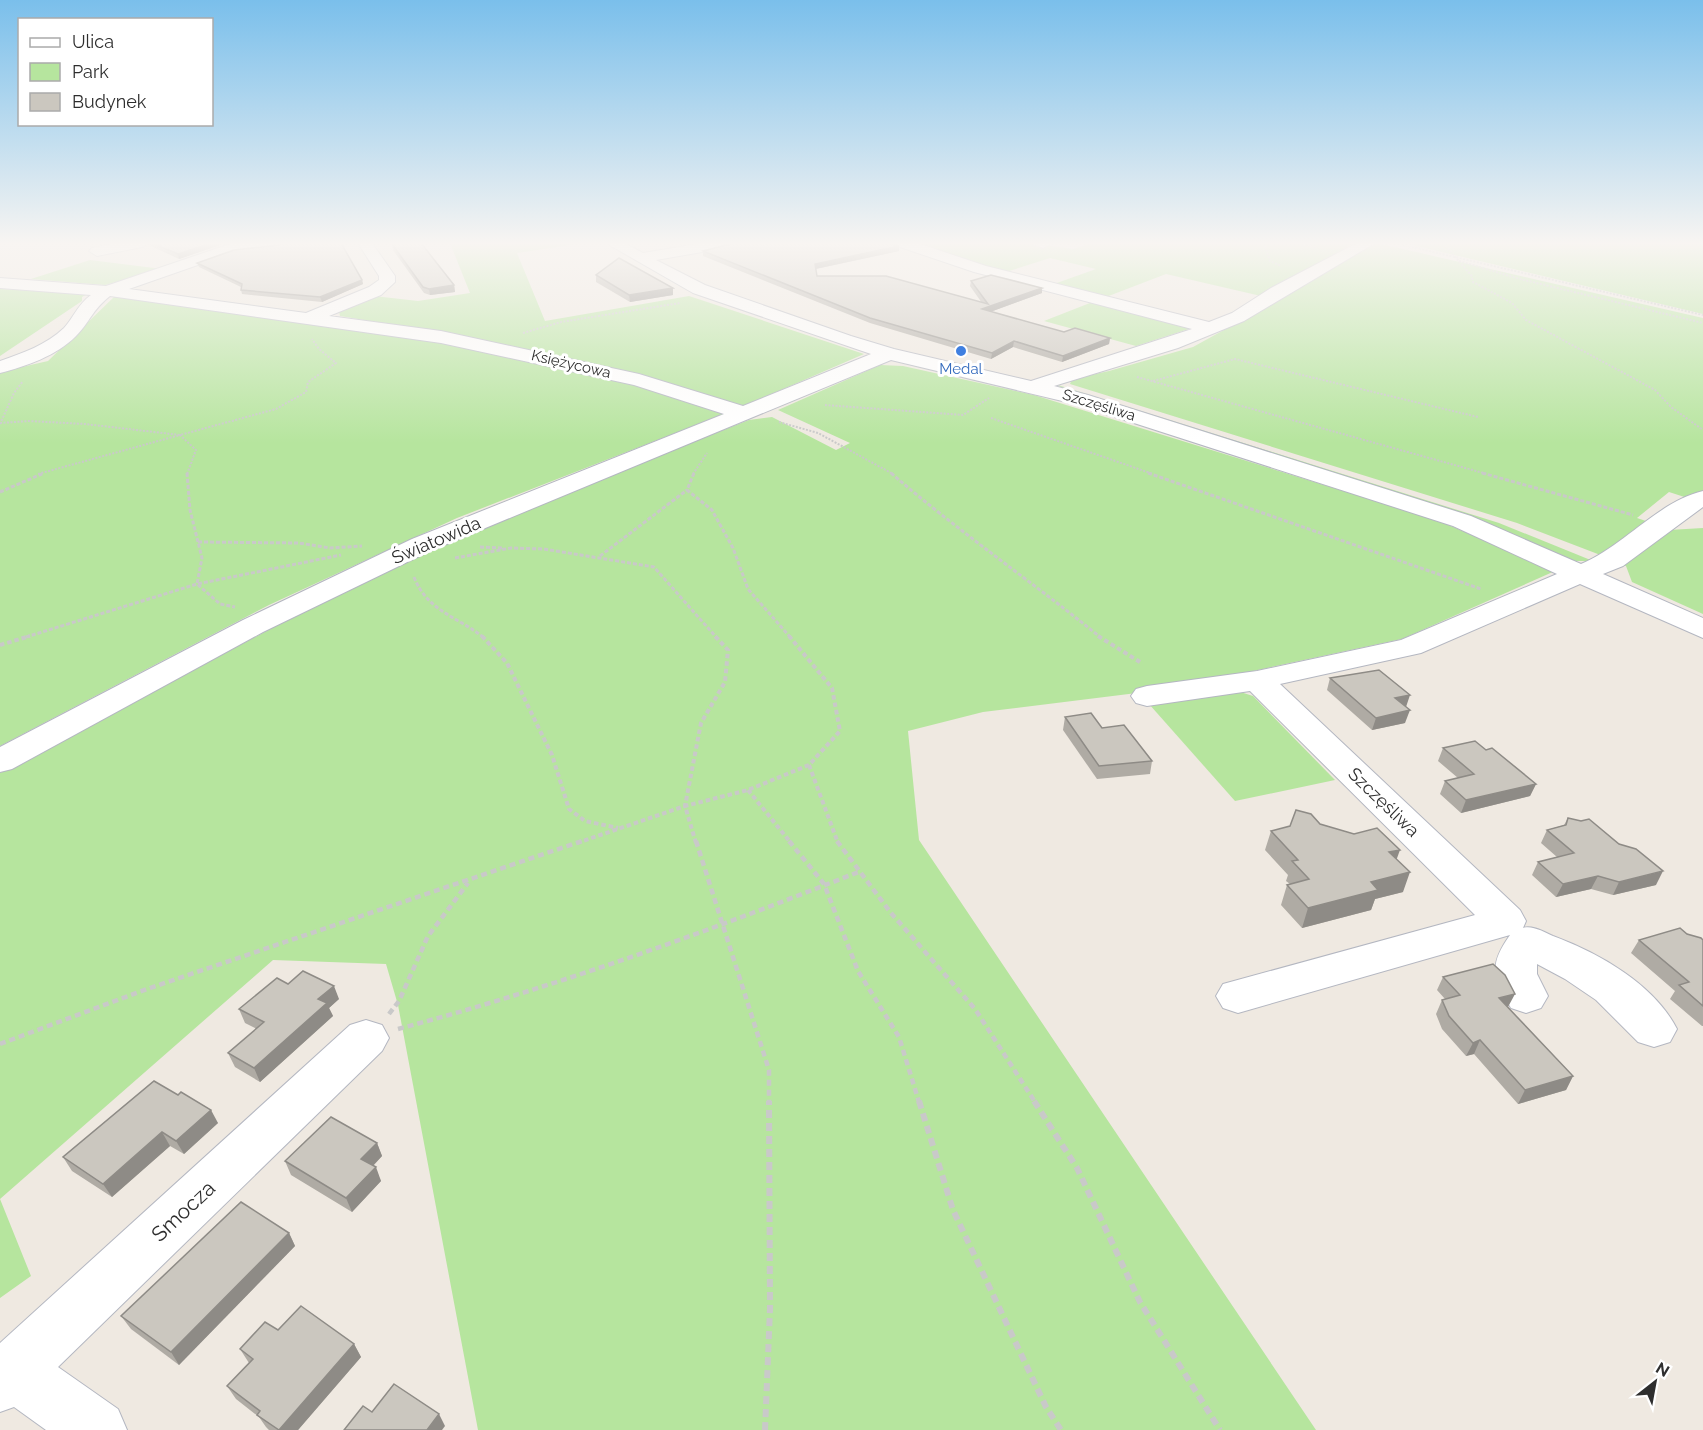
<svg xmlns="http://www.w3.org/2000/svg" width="1703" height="1430" font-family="Raleway,sans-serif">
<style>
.green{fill:#b6e59e}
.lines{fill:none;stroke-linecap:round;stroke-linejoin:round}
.minor-casing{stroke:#b4b7c1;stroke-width:2}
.path-far4{stroke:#c9c9c9;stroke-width:2;stroke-dasharray:2 1.5;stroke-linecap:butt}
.path-far3{stroke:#c9c9c9;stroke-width:3;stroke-dasharray:4 2;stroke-linecap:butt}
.path-far2{stroke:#c9c9c9;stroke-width:4;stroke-dasharray:4.5 3;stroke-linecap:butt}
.path-far1{stroke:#c9c9c9;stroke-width:4.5;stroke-dasharray:6 4;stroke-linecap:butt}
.path{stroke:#c9c9c9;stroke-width:6;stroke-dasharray:8 5;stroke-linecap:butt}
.minor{fill:#fff;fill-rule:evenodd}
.wall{fill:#afaba4}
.shaded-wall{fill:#8e8b86}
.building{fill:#cbc7bf;stroke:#8e8b86;stroke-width:1.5}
.shop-dot{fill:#3f7fe0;stroke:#fff;stroke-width:2}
.labels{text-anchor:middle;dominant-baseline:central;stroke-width:6;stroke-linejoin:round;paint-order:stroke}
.far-street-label{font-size:15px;fill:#2e2e2e;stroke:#fff}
.far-shop-label{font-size:15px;fill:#366cbe;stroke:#fff}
.street-label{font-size:18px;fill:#2e2e2e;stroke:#fff}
.near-street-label{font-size:21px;fill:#2e2e2e;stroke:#fff}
</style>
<rect width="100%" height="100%" fill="#efe9e1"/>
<g class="green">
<polygon points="450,243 584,243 517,253 545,321 689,296 864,354 742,407 457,518 269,605 0,746 0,372 48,361 115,296 465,346 485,340 340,316 339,311 374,296 418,301 470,293"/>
<polygon points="909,243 1033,243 1073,249 1091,243 1354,243 1261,296 1166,274 1106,297 1054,284 1096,269 1050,258 1003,273"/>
<polygon points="1377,243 1703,318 1703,503 1669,492 1637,518 1652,523 1603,556 1517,523 1070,384 1072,379 1109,371 1193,347 1273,303 1298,284"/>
<polygon points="1404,243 1703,243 1703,314"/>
<polygon points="90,260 162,269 105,285 31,279"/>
<polygon points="0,289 87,294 82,297 82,301 0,356"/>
<polygon points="1095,301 1195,327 1136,346 1044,321"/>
<polygon points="880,365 903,366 1034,395 1437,520 1555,571 1402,639 1169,689 983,712 908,731 919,840 1316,1430 478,1430 398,1005 386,964 273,960 0,1199 31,1276 0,1298 0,773 289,619 415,557 682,446 749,420 772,417 836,450 850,443 778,410"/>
<polygon points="1058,385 1499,523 1593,561 1571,561 1063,390"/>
<polygon points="1703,528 1703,614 1632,582 1626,566 1618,564 1669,530"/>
<polygon points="1234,690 1253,696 1335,780 1235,801 1149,704"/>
</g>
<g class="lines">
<defs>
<g id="minor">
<polygon points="116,243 149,243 142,247 97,256 89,251 92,248"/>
<path d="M233 243H288L281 247 235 252 129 289 306 313 369 287 379 280V276L358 243H372L395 276V282L381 295 329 316 441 331 639 374 743 406 871 354 693 293 606 243H624L643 253 703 243H738L731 247 656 260 705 285 851 336 894 349 1031 381 1192 329 974 272 897 246 895 243H917L986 266 1209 322 1232 313 1271 288 1357 243H1375L1244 321 1178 348 1054 386 1088 395 1471 516 1581 564C1624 546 1659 501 1703 491V507L1623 566 1603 574 1703 618V638L1580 584 1421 653 1280 684 1520 910 1526 921 1523 928C1532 925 1544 932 1553 936 1599 953 1654 984 1677 1029L1670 1042 1654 1047 1638 1042 1596 1000 1565 979 1537 964V974L1548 996 1541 1008 1526 1013 1511 1008C1493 977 1488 966 1510 935L1238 1013 1223 1008 1216 996 1223 984 1475 915 1250 691 1147 706 1136 703 1131 696 1136 689 1147 686 1257 671 1401 640 1557 574 1453 526 1075 404 891 360 430 551 263 632 12 769 0 772V747L243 620 412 539 724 414 634 385 441 343 110 296C91 311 91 321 76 336 56 356 27 366 0 373V361C23 353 46 345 64 328 74 317 78 304 91 295L0 288V278L106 286Z"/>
<polygon points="1031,243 1050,243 1050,244 1043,248"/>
<polygon points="366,1020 382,1025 389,1038 382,1051 58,1367 118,1409 127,1430 46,1430 14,1407 0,1412 0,1343 350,1025"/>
</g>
</defs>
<use href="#minor" class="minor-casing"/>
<g class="path-far4">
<polyline points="1264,243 1270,261 1281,266"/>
<polyline points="1300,243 1317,248"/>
<polyline points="1395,243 1703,315"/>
<polyline points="1443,243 1471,275 1473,282 1512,303 1526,320 1655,390 1671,407 1703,430"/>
<polyline points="1459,261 1520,279 1703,323"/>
<polyline points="523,333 561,322 680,303"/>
<polyline points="1137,377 1487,474"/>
<polyline points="1153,381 1235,359 1478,417"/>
<polyline points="825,405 963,415 989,398"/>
<polyline points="991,418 1153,474"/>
<polyline points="779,422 818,433 893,474"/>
<polyline points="0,423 29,421 85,424 180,435 276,409 306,392 308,382 336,363 319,349 312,339"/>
<polyline points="0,424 14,393 23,381"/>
<polyline points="38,474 180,435 196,450 187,474"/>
<polyline points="693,474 707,453"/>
</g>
<g class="path-far3">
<polyline points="187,473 190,510 202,558 197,584 220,604 235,607"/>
<polyline points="694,473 687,490 712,510 733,548 748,589 790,637"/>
<path d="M891 473C958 531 1031 581 1100 637"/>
<polyline points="1148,473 1481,589"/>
<polyline points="1482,473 1633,515"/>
<polyline points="0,492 44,473"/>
<polyline points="198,542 299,543 330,548 362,546"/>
<polyline points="480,547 502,548"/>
<polyline points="600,556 687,490"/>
<polyline points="455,558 511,548 544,549 654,567 716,637"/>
<path d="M414 577C427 611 458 617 483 637"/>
<polyline points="26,637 197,584 341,555"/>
</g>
<g class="path-far2">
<polyline points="482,636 507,663 552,755 569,809 585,821 618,828"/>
<polyline points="1098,636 1140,662"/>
<polyline points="0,645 30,636"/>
<polyline points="809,765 838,843"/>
<polyline points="748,790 791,843"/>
<polyline points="577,843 685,806 701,723 725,682 728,650 715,636"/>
<polyline points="696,843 685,806 748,790 809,765 840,731 832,688 789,636"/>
</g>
<g class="path-far1">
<polyline points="696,841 769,1070 769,1102"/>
<polyline points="789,841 824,884 858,971 899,1037 919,1102"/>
<polyline points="837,841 891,913 975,1009 1035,1102"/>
<polyline points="389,1014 399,1001 428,936 468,883"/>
<path d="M398 1029C556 987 709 931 861 871"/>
<polyline points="0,1044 147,989 582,841"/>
</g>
<g class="path">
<polyline points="919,1101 953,1210 1046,1407 1061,1430"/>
<polyline points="1034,1101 1077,1168 1140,1302 1220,1430"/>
<polyline points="765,1430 770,1309 769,1101"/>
</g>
<use href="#minor" class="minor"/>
</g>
<g class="wall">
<polygon points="149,243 226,243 179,259 149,245"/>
<polygon points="392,244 454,285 455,292 430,295 424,293 393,250"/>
<polygon points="732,244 899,246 899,251 816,269 817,276 982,303 970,286 971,281 1042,293 990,312 1064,332 1110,338 1109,344 1062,362 1013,347 991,359 870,323 703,256 703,251"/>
<polygon points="280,245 362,280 363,284 322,302 242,294 241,290 241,287 199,267 197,263"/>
<polygon points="596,275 673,288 673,295 630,302 596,282"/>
<polygon points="1330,678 1406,707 1405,723 1372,730 1327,690"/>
<polygon points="1065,717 1102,728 1152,761 1150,774 1097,779 1063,730"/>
<polygon points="1443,748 1486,750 1536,784 1530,796 1461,813 1440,794 1445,781 1458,778 1438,761"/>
<polygon points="1568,818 1656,885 1613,895 1591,889 1556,897 1532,875 1538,862 1557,857 1541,843 1547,830 1564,825"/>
<polygon points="1320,824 1396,859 1403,892 1375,899 1371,910 1302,928 1281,905 1287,885 1290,884 1286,881 1288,875 1265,850 1271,831"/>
<polygon points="1687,934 1703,940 1703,1026 1702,1026 1670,999 1675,991 1631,953 1639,940"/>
<polygon points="1443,977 1508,1007 1573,1076 1566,1090 1518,1104 1474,1054 1466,1056 1442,1029 1436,1014 1442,1000 1445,999 1437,990"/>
<polygon points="288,984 339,999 329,1008 333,1016 260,1082 235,1067 228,1053 257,1029 245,1023 239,1009"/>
<polygon points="178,1095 218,1123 184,1154 170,1146 112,1197 72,1171 63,1157"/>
<polygon points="377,1143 382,1156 373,1166 381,1181 352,1212 291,1175 285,1161"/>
<polygon points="289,1233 295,1246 179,1365 131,1329 121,1316"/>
<polygon points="278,1330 354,1344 361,1357 298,1430 269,1430 266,1427 259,1417 236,1399 227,1386 249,1363 240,1349"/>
</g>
<g class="shaded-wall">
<polygon points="212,243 226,243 179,259 178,254"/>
<polygon points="899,246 899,251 815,269 815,264"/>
<polygon points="362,280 363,284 322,302 320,297"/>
<polygon points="454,285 455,292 430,295 429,289"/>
<polygon points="673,288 673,295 630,302 629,295"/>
<polygon points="1042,288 1042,293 982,315 982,309"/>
<polygon points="1110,338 1109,344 1062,362 1063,356"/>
<polygon points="1014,341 1013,347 991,359 992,353"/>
<polygon points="1410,695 1406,707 1395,698"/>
<polygon points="1410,710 1405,723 1372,730 1376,718"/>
<polygon points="1536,784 1530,796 1461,813 1466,800"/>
<polygon points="1400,850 1393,869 1389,852"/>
<polygon points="1663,871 1656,885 1613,895 1619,882"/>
<polygon points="1410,872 1403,892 1375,899 1371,910 1302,928 1308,908 1371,882"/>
<polygon points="1598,876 1591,889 1556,897 1563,884"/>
<polygon points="334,986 339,999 329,1008 333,1016 260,1082 254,1068 318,999"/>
<polygon points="1515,994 1508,1007 1499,998"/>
<polygon points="1480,1040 1474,1054 1466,1056 1473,1043"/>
<polygon points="1573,1076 1566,1090 1518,1104 1525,1090"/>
<polygon points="211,1110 218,1123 184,1154 176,1141"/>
<polygon points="162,1132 170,1146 112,1197 103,1184"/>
<polygon points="377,1143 382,1156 366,1173 361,1159"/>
<polygon points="376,1167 381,1181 352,1212 346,1198"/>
<polygon points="289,1233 295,1246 179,1365 171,1352"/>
<polygon points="354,1344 361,1357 298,1430 279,1430"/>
<polygon points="439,1414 445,1426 442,1430 427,1430"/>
</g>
<g class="building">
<polygon points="152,243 212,243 178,254"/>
<polygon points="282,243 341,243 362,280 320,297 241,290 242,284 197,263 234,250 280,245"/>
<polygon points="397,243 421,243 454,285 429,289 423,287 392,244"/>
<polygon points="734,243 889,243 899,246 815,264 817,276 886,276 988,304 971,281 991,275 1042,288 982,309 1064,332 1075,328 1110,338 1063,356 1014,341 992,353 870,318 703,251"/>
<polygon points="619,258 673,288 629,295 596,275"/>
<polygon points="1379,670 1410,695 1395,698 1410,710 1376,718 1330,678"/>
<polygon points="1091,713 1102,728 1124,725 1152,761 1099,766 1065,717"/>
<polygon points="1475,741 1486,750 1492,748 1536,784 1466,800 1445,781 1474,774 1443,748"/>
<polygon points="1296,810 1311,814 1320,824 1354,834 1377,828 1400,850 1389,852 1410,872 1371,882 1378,890 1308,908 1287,885 1309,879 1292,861 1298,860 1271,831 1290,826"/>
<polygon points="1568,818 1581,821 1589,819 1619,844 1636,849 1663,871 1619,882 1598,876 1563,884 1538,862 1574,853 1547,830 1566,825"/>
<polygon points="1680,928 1687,934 1701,938 1703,940 1703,1006 1679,985 1689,982 1639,940"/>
<polygon points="1493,964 1505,975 1515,994 1499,998 1573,1076 1525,1090 1480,1040 1473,1043 1449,1016 1442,1000 1460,995 1443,977"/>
<polygon points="303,971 334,986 318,999 327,1003 254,1068 228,1053 264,1022 239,1009 277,978 288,984"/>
<polygon points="154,1081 178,1095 181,1092 211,1110 176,1141 162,1132 103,1184 63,1157"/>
<polygon points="331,1117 377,1143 361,1159 376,1167 346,1198 285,1161"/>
<polygon points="241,1202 289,1233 171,1352 121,1316"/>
<polygon points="301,1306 354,1344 279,1430 257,1415 260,1411 227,1386 253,1359 240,1349 265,1322 278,1330"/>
<polygon points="394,1384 439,1414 427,1430 344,1430 363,1406 372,1412"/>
</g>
<linearGradient id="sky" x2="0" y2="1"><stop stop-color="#7abfeb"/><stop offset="0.55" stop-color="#f8f5f2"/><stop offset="1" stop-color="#f8f5f2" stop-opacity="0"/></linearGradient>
<rect width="1703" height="443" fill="url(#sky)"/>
<circle class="shop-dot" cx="961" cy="351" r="6"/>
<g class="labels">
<g class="far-street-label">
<text transform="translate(571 364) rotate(13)">Księżycowa</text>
<text transform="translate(1099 405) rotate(17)">Szczęśliwa</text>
</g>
<g class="far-shop-label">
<text x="961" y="369">Medal</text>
</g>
<g class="street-label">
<text transform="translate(436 540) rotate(-23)">Światowida</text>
<text transform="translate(1384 802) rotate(44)">Szczęśliwa</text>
</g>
<g class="near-street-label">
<text transform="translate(183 1211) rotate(-43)">Smocza</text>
</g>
</g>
<rect x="18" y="18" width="195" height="108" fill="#ffffff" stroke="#ababab" stroke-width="1.5"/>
<rect x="30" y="38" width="30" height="9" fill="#ffffff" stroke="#ababab" stroke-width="1.5"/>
<text x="72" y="48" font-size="18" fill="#2e2e2e">Ulica</text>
<rect x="30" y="63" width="30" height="18" fill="#b6e59e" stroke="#ababab" stroke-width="1.5"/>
<text x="72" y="78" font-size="18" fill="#2e2e2e">Park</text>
<rect x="30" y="93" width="30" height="18" fill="#cbc7bf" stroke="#ababab" stroke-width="1.5"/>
<text x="72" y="108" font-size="18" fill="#2e2e2e">Budynek</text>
<g transform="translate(1655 1382) rotate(31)" stroke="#ffffff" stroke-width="4.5" paint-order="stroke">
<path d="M0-4.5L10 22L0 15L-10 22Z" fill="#2e2e2e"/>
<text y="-9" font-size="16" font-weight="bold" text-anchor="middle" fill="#2e2e2e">N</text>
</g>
</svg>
